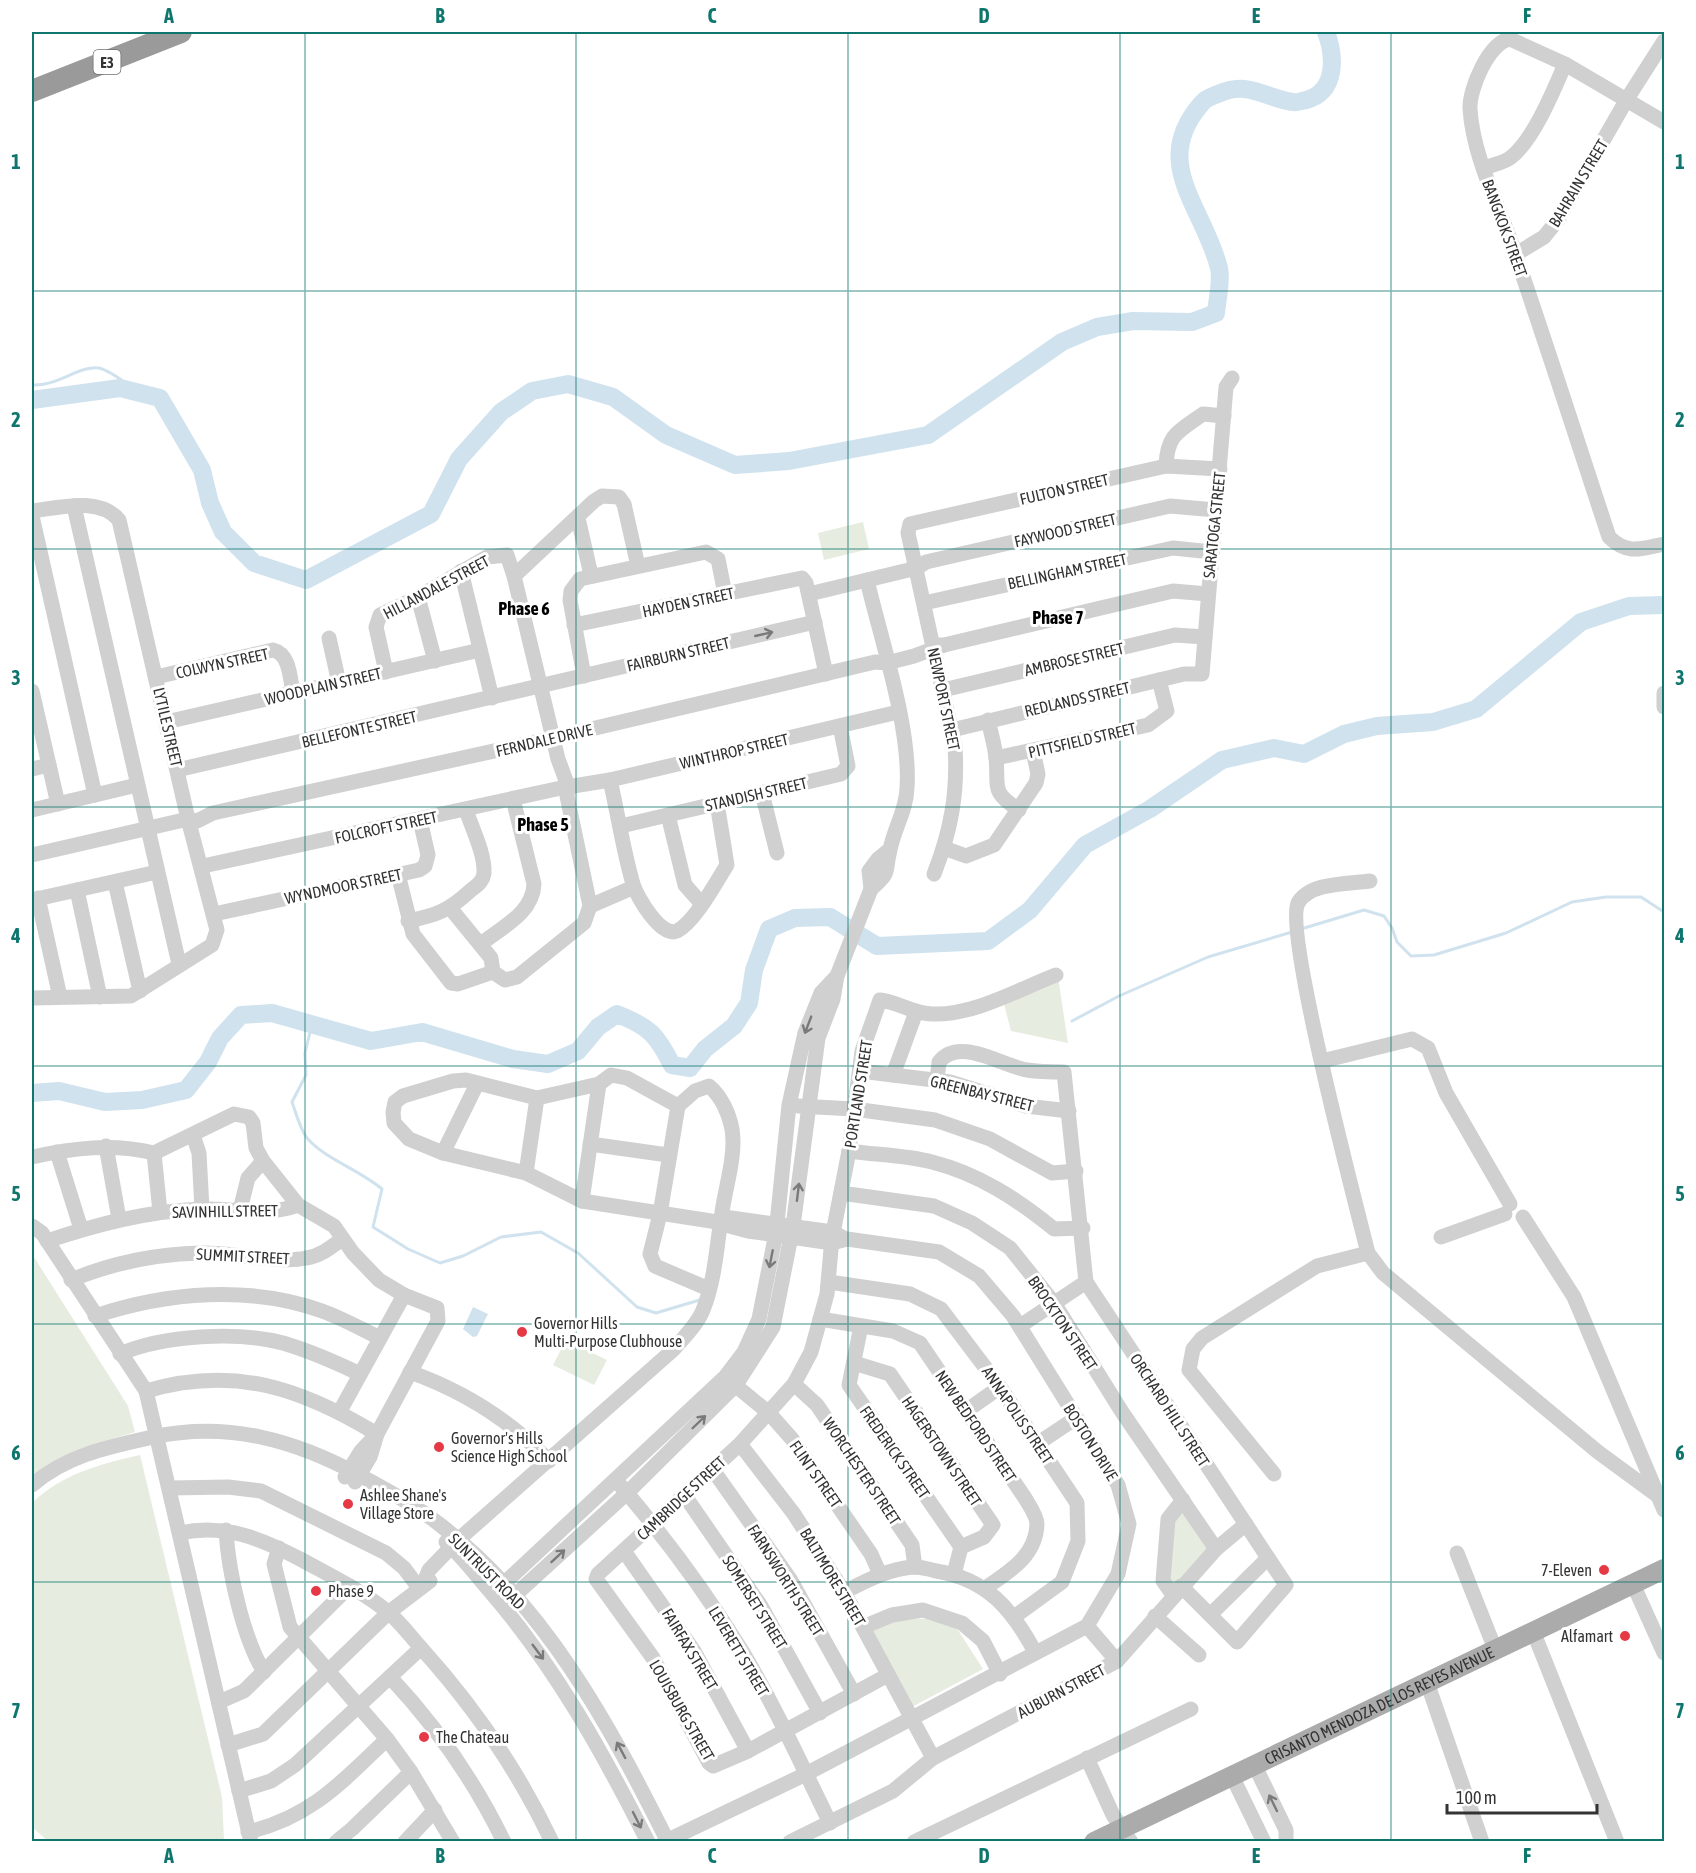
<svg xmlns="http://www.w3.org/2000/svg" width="1696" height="1873" font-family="'Asap Condensed',sans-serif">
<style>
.green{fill:#e6ecdf}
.water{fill:#cfe2ee}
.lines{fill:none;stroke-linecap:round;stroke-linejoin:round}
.stream{stroke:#cfe2ee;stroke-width:3}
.river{stroke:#cfe2ee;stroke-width:18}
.minor{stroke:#d0d0d0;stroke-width:15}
.major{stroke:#ababab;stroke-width:20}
.highway{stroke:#9a9a9a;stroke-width:22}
.oneway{stroke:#7a7a7a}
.grid{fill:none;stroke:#0f766e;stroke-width:1.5;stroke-opacity:0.55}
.poi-dot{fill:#e63946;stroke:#fff;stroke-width:2}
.labels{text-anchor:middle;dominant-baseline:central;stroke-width:6;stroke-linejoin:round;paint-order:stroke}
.shield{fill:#fff;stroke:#707070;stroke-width:1.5}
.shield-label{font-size:15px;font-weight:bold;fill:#333}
.street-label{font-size:16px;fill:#333;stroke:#fff}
.poi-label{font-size:16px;fill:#333;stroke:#fff;text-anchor:start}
.neighbourhood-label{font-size:18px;font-weight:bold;fill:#000;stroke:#fff}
.neatline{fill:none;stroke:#0f766e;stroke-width:2}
.grid-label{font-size:20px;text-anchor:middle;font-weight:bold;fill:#0f766e}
</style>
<rect width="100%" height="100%" fill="#fff"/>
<g class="green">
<polygon points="863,522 869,549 824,560 818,533"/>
<polygon points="1058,977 1068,1043 1011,1031 1003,1000"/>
<polygon points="32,1254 128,1406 135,1432 85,1447 32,1475"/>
<polygon points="566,1340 607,1360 594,1385 553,1365"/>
<path d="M140 1455 222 1797 224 1841H48L32 1827V1503C62 1474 100 1464 140 1455Z"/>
<polygon points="1184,1511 1209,1546 1176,1587 1168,1579 1174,1521"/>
<polygon points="935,1618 956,1627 983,1669 912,1707 872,1630 900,1620"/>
</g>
<polygon class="water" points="473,1307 488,1314 477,1336 473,1337 463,1329"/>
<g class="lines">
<g class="stream">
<path d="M32 385C56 387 80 365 99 368 112 371 129 386 140 393"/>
<polyline points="1301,929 1364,910 1384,916 1392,928 1397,942 1411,956 1434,955 1506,933 1572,902 1606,897 1641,897 1664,912"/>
<polyline points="1072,1021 1119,996 1208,957 1292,932"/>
<path d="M312 1024 305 1053 306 1075 292 1102C296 1113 300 1129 307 1138 325 1159 360 1170 382 1189L373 1227 408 1249 440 1263 463 1256 501 1237 541 1232 578 1253 637 1307 656 1313 703 1299"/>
</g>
<g class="river">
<path d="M32 400 120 388 160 398 202 470 210 503 223 532 254 563 306 580 431 514 459 459 501 412 532 391 568 384 613 397 666 435 735 465 789 461 928 435 1062 342 1097 327 1133 321 1192 322 1216 313C1217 300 1222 281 1219 268 1204 207 1149 163 1202 103 1206 98 1213 96 1218 94 1248 80 1264 98 1293 102 1297 103 1302 101 1306 100 1337 92 1335 56 1326 32"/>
<path d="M32 1093 59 1091 105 1102 142 1100 186 1090 208 1062 220 1038 241 1015 272 1013 371 1041 422 1032 513 1059 548 1064 578 1051 598 1027 617 1014C650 1027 657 1035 672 1065L690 1068 705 1049 734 1026 749 1003 754 970 769 929 795 918 830 917 877 946 988 941 1030 910 1085 845 1150 809 1222 760 1274 748 1304 754 1344 734 1377 726 1433 722 1476 709 1581 622 1629 606 1664 605"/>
</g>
<g class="minor">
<path d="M1664 122 1565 64 1510 39C1489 42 1469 89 1470 109 1473 158 1501 210 1516 256 1548 349 1578 443 1609 537 1627 555 1641 549 1664 544"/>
<path d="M1484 168C1492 165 1503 163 1510 158 1533 141 1554 90 1565 64"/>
<polyline points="1516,254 1544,237 1557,221 1627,99 1664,41"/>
<path d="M1166 466C1167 434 1179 431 1203 414L1224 416"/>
<polyline points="74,506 179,964"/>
<path d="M32 511C58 508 99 496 119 520L188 819 217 930 212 945 131 996 32 998"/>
<polyline points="32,516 95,795"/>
<polyline points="578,518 591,575"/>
<polyline points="461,571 492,698"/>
<polyline points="514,576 594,501 602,496 619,497 624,504 638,566"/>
<path d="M867 580C881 640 911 728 907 788 906 812 894 828 890 850 884 873 892 871 871 889"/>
<polyline points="809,594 917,568 926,562 1170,506 1216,510"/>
<polyline points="418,597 435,661"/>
<polyline points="924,603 1173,548 1212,552"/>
<polyline points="574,625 802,578 806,583 826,674"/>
<polyline points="329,638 339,683"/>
<polyline points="934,645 944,645 1173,591 1208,594"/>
<polyline points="386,672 376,627 380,615 418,597 487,557 507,555 514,576 558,759 568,786 567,796 590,906 584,923 517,977 505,980 493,972 458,984 451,983 413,934 398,874"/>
<polyline points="584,676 570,600 571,591 580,579 706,552 718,559 725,594"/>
<path d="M156 677 273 650C290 654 290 678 293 693"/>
<polyline points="943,690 1175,635 1205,637"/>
<polyline points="32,691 58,804"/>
<polyline points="1664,693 1664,707"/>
<path d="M988 720C991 733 995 746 996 758 999 788 990 791 1019 810"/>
<polyline points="166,722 480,650"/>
<polyline points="952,730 1184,674 1202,674 1226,387 1232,378"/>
<polyline points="996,758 1148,725 1167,711 1159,680"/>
<polyline points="32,769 49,765"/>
<polyline points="177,770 815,622"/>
<path d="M610 780C618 814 623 850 633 884 637 897 661 938 677 931 695 922 716 882 727 865L717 803"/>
<polyline points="762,793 777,853"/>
<polyline points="32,810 137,785"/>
<polyline points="668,815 685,885 701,903"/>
<polyline points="621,826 841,774 848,766 840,726"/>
<polyline points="944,848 966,856 994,845 1036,783 1038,774 1033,751"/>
<polyline points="32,855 188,819 197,821 213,813 553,738 875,662 887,663 914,656 944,645"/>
<polyline points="203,866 561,788 610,780 898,712"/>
<path d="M934 874C951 831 958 792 955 747L908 533 910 524 1166 466 1220 469"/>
<path d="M1370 881C1349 884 1310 882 1298 903 1284 931 1356 1205 1368 1253L1383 1273 1598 1452 1658 1496"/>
<polyline points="115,882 140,991"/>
<polyline points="77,890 100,997"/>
<polyline points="38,898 60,997"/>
<polyline points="32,900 157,872"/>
<polyline points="590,906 634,887"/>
<polyline points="451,909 491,958 493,972"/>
<polyline points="214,914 419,870 425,866 428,855 420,820"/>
<path d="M408 921C437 915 448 911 470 891 476 886 483 882 484 873 485 854 472 828 466 810"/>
<path d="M481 944C502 927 533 913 534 884L513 799"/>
<polyline points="1322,1061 1412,1039 1428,1048 1446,1093 1510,1204"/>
<polyline points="860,1071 950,1082 1026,1106 1069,1111"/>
<polyline points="893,1075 916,1012"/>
<path d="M937 1080 939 1062C959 1036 1002 1066 1027 1070 1039 1072 1052 1072 1064 1072L1086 1282 1286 1585 1237 1642 1181 1586"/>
<polyline points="678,1106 660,1214 650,1254 655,1266 709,1289"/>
<polyline points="798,1106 854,1109 935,1120 990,1139 1052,1173 1076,1171"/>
<polyline points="193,1135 199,1153 202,1209"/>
<polyline points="590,1144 668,1155"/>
<polyline points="106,1146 119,1219"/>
<path d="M849 1151C876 1155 905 1155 932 1162 979 1174 1017 1199 1054 1229L1083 1228"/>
<polyline points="57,1152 81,1229"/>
<polyline points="154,1153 160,1212"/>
<polyline points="443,1153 477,1084"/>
<path d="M32 1157C73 1148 113 1143 154 1153L234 1114 249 1117 253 1123 256 1148 263 1161 298 1205 334 1226 353 1253 379 1280 404 1295 437 1308 438 1321 377 1434 370 1457 355 1482"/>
<polyline points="526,1173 537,1098"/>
<polyline points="841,1193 934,1206 972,1223 1010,1248 1054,1303 1122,1412 1216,1549"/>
<polyline points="582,1201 599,1084"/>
<polyline points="240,1210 248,1178 263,1161"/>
<polyline points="724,1217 833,1232 842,1237"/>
<polyline points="1523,1217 1574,1297 1664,1510"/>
<polyline points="32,1226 42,1233 146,1391 251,1842"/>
<polyline points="1441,1237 1505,1214"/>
<path d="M47 1241C98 1224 148 1211 202 1209 234 1208 267 1217 298 1205"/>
<path d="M71 1280C112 1263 156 1254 201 1253 231 1252 280 1264 306 1258 320 1256 330 1248 342 1239"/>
<polyline points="829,1282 910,1294 941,1309 1000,1387 1077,1503 1078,1541 1062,1582 1014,1617"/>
<path d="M95 1316C167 1292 250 1285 322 1311 342 1318 361 1329 380 1338"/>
<path d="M820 1319 893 1331 920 1343 1025 1498C1029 1505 1037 1516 1037 1524 1036 1557 1008 1572 984 1589"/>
<polyline points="861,1326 849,1385 961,1547 954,1574"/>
<polyline points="1020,1326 1086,1282"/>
<path d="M120 1354C163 1335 238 1331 283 1343 310 1351 335 1362 360 1374"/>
<polyline points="854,1363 890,1374 993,1525 984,1537 961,1547"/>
<path d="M410 1372C463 1391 510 1420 549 1461"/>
<polyline points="730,1381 769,1413 792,1439 871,1554 880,1574"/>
<polyline points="794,1384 817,1405 912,1545 915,1567"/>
<path d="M146 1391C234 1365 301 1388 377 1434"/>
<polyline points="340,1411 404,1295"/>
<polyline points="966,1411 1000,1387"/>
<polyline points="740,1444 794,1514 844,1592 933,1758"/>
<polyline points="1037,1444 1076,1418"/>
<polyline points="713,1470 790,1579 854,1694"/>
<polyline points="1274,1474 1189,1370 1193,1349 1202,1338 1317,1266 1368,1253"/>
<polyline points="345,1477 361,1451 375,1436"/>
<path d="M32 1485C67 1455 108 1447 153 1437 228 1421 295 1440 361 1476 388 1491 415 1505 439 1524 545 1605 609 1724 668 1842"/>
<path d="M620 1485C665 1537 706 1593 742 1651 775 1706 802 1766 830 1823"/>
<polyline points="170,1488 228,1487 261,1491 386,1553 404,1568 419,1588"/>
<polyline points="685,1496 761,1606 820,1713"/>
<path d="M226 1530C228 1570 243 1638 264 1672"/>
<path d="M180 1533C225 1523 262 1539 302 1560 331 1576 362 1591 388 1612 401 1623 411 1637 422 1649 475 1708 518 1770 552 1842"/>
<path d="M446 1542C462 1556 475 1574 489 1590 555 1666 603 1753 648 1842"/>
<polyline points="279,1548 274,1564 290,1627 387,1739 411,1772 453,1842"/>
<polyline points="624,1551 694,1651 748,1751"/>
<polyline points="1457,1553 1495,1649"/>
<polyline points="1633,1584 1664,1653"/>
<path d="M423 1585 429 1570 458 1540 673 1350C684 1337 697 1325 703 1310 716 1278 717 1240 723 1206 727 1182 736 1153 732 1129 729 1113 721 1096 709 1086L695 1091 678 1106 627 1078 611 1075 599 1084 537 1098 466 1080 453 1081 403 1096 395 1102 393 1112 394 1123 409 1139 443 1153 526 1173 582 1201 711 1221 748 1231 832 1243 847 1239 939 1252 979 1276 1013 1316 1118 1485 1129 1524 1118 1574 1087 1626 806 1774 664 1842"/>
<polyline points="498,1589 725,1377 744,1352 759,1319 776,1233 789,1105 805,1033 821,993 837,976"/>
<path d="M844 1592C866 1581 888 1569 913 1567 921 1567 929 1569 936 1571 987 1579 1012 1609 1035 1652"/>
<polyline points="1173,1595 1163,1581 1168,1519 1183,1500"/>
<polyline points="503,1606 627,1493 736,1385 773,1327 793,1226 818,1038 833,999 837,976 871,889 869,871 878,859 889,850"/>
<polyline points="1210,1615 1268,1558"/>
<polyline points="1155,1616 1199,1655"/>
<polyline points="1087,1626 1117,1661"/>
<polyline points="863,1627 892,1615 923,1610 962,1623 983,1641 1000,1674"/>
<polyline points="1533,1631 1617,1842"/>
<path d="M888 1675 748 1751 713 1766 709 1763 653 1658 596 1579 598 1574 740 1444 794 1384 811 1352 827 1294 832 1238 849 1151 862 1051 880 1000C898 1002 914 1014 933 1014 975 1015 1017 990 1056 975"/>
<path d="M390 1677C437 1727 474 1780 504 1842"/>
<polyline points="1427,1682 1482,1842"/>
<polyline points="219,1702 244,1691 350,1586"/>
<polyline points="228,1745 263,1734 388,1613 430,1581"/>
<polyline points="1087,1758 1113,1815 1131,1842"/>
<polyline points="1255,1766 1286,1830 1286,1842"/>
<polyline points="1232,1776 1264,1842"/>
<polyline points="239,1791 271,1781 295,1765 421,1648"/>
<path d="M248 1832C311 1817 342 1782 387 1739"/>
<polyline points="336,1842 352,1829 411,1772"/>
<polyline points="405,1842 435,1810"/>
<polyline points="790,1842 893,1791 933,1758 1117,1661 1216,1549 1246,1524"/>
<polyline points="914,1842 1191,1709"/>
</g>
<path class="major" id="s1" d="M1094 1842 1664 1569"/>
<polyline class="highway" points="32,91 181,32"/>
</g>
<defs><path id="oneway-shaft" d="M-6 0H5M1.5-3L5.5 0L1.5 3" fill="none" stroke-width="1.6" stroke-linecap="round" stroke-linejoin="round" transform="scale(1.5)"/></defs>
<g class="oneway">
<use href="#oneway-shaft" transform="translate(764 634) rotate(-13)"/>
<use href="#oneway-shaft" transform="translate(808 1025) rotate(111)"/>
<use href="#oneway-shaft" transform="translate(798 1192) rotate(-83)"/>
<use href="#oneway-shaft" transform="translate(771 1259) rotate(101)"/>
<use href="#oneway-shaft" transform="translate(699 1422) rotate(-44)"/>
<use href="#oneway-shaft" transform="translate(558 1556) rotate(-43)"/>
<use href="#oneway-shaft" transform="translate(538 1652) rotate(53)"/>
<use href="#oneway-shaft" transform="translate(621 1750) rotate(-118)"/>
<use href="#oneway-shaft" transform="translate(1273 1803) rotate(-116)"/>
<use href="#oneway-shaft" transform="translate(637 1820) rotate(63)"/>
</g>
<path class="grid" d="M305 32V1842M576 32V1842M848 32V1842M1120 32V1842M1391 32V1842M32 291H1664M32 549H1664M32 807H1664M32 1066H1664M32 1324H1664M32 1582H1664"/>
<g class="poi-dot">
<circle cx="522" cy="1332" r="6"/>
<circle cx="439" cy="1447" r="6"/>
<circle cx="348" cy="1504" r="6"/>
<circle cx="1604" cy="1570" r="6"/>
<circle cx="316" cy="1591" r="6"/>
<circle cx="1625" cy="1636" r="6"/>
<circle cx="424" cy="1737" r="6"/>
</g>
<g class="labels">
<rect class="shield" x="93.5" y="50" width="27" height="24" rx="4.5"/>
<g class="shield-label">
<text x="107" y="62">E3</text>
</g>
<g class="street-label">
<text transform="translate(1578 183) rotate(-59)">BAHRAIN STREET</text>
<text transform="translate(1505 228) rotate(70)">BANGKOK STREET</text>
<text transform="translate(1064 489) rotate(-13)">FULTON STREET</text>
<text transform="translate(1214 525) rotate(-84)">SARATOGA STREET</text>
<text transform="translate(1065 530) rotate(-13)">FAYWOOD STREET</text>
<text transform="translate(1067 571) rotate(-12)">BELLINGHAM STREET</text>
<text transform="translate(436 587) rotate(-28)">HILLANDALE STREET</text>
<text transform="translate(688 602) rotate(-12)">HAYDEN STREET</text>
<text transform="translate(678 654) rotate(-13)">FAIRBURN STREET</text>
<text transform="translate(1074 659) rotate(-13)">AMBROSE STREET</text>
<text transform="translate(222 663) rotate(-12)">COLWYN STREET</text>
<text transform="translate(323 686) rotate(-13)">WOODPLAIN STREET</text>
<text transform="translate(944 699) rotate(78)">NEWPORT STREET</text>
<text transform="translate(1077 699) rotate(-13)">REDLANDS STREET</text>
<text transform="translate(168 727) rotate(77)">LYTILE STREET</text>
<text transform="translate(359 729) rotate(-13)">BELLEFONTE STREET</text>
<text transform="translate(544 740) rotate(-13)">FERNDALE DRIVE</text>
<text transform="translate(1082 740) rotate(-13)">PITTSFIELD STREET</text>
<text transform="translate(734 751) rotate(-13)">WINTHROP STREET</text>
<text transform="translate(756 794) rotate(-13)">STANDISH STREET</text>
<text transform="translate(386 827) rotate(-12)">FOLCROFT STREET</text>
<text transform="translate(343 886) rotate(-12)">WYNDMOOR STREET</text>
<text transform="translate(982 1093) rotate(14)">GREENBAY STREET</text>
<text transform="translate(858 1094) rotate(-81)">PORTLAND STREET</text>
<text transform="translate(225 1211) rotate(-1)">SAVINHILL STREET</text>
<text transform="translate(243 1256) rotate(3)">SUMMIT STREET</text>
<text transform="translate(1063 1323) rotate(56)">BROCKTON STREET</text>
<text transform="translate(1170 1410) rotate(57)">ORCHARD HILL STREET</text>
<text transform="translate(1018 1415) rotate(56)">ANNAPOLIS STREET</text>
<text transform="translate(976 1426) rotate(56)">NEW BEDFORD STREET</text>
<text transform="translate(1091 1442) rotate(58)">BOSTON DRIVE</text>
<text transform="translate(942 1451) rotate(56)">HAGERSTOWN STREET</text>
<text transform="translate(895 1452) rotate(55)">FREDERICK STREET</text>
<text transform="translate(862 1471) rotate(56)">WORCHESTER STREET</text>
<text transform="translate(816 1474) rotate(55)">FLINT STREET</text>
<text transform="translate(681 1498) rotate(-43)">CAMBRIDGE STREET</text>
<text transform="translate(487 1571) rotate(45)">SUNTRUST ROAD</text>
<text transform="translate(833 1577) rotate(59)">BALTIMORE STREET</text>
<text transform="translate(786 1580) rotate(58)">FARNSWORTH STREET</text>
<text transform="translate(755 1602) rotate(58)">SOMERSET STREET</text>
<text transform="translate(690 1649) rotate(59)">FAIRFAX STREET</text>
<text transform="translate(739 1651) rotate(59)">LEVERETT STREET</text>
<text transform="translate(1061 1691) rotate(-28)">AUBURN STREET</text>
<text stroke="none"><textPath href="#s1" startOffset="316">CRISANTO MENDOZA DE LOS REYES AVENUE</textPath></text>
<text transform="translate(682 1710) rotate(60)">LOUISBURG STREET</text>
</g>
<g class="poi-label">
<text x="534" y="1323">Governor Hills<tspan x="534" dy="18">Multi-Purpose Clubhouse</tspan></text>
<text x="451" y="1438">Governor's Hills<tspan x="451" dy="18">Science High School</tspan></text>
<text x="360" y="1495">Ashlee Shane's<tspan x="360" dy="18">Village Store</tspan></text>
<text x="1592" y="1570" text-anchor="end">7-Eleven</text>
<text x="328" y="1591">Phase 9</text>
<text x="1613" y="1636" text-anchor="end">Alfamart</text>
<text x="436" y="1737">The Chateau</text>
</g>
<g class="neighbourhood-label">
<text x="524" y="608">Phase 6</text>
<text x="1058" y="617">Phase 7</text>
<text x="543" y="824">Phase 5</text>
</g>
</g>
<rect width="1696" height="1873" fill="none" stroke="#ffffff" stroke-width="66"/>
<path d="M1447 1804v9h150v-9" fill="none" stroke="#333333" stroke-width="3"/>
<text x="1456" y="1804" font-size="18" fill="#333333" stroke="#ffffff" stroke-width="4.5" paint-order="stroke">100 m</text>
<rect x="33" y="33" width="1630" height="1807" class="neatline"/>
<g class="grid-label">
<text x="169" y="23">A</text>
<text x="440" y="23">B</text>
<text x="712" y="23">C</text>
<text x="984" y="23">D</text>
<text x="1256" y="23">E</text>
<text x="1527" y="23">F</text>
<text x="16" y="169">1</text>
<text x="1680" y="169">1</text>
<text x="16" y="427">2</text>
<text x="1680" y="427">2</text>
<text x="16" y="685">3</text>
<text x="1680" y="685">3</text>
<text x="16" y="943">4</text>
<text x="1680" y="943">4</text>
<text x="16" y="1201">5</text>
<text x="1680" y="1201">5</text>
<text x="16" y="1460">6</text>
<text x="1680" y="1460">6</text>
<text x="16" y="1718">7</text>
<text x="1680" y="1718">7</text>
<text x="169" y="1863">A</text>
<text x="440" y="1863">B</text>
<text x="712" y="1863">C</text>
<text x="984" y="1863">D</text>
<text x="1256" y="1863">E</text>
<text x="1527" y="1863">F</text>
</g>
</svg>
